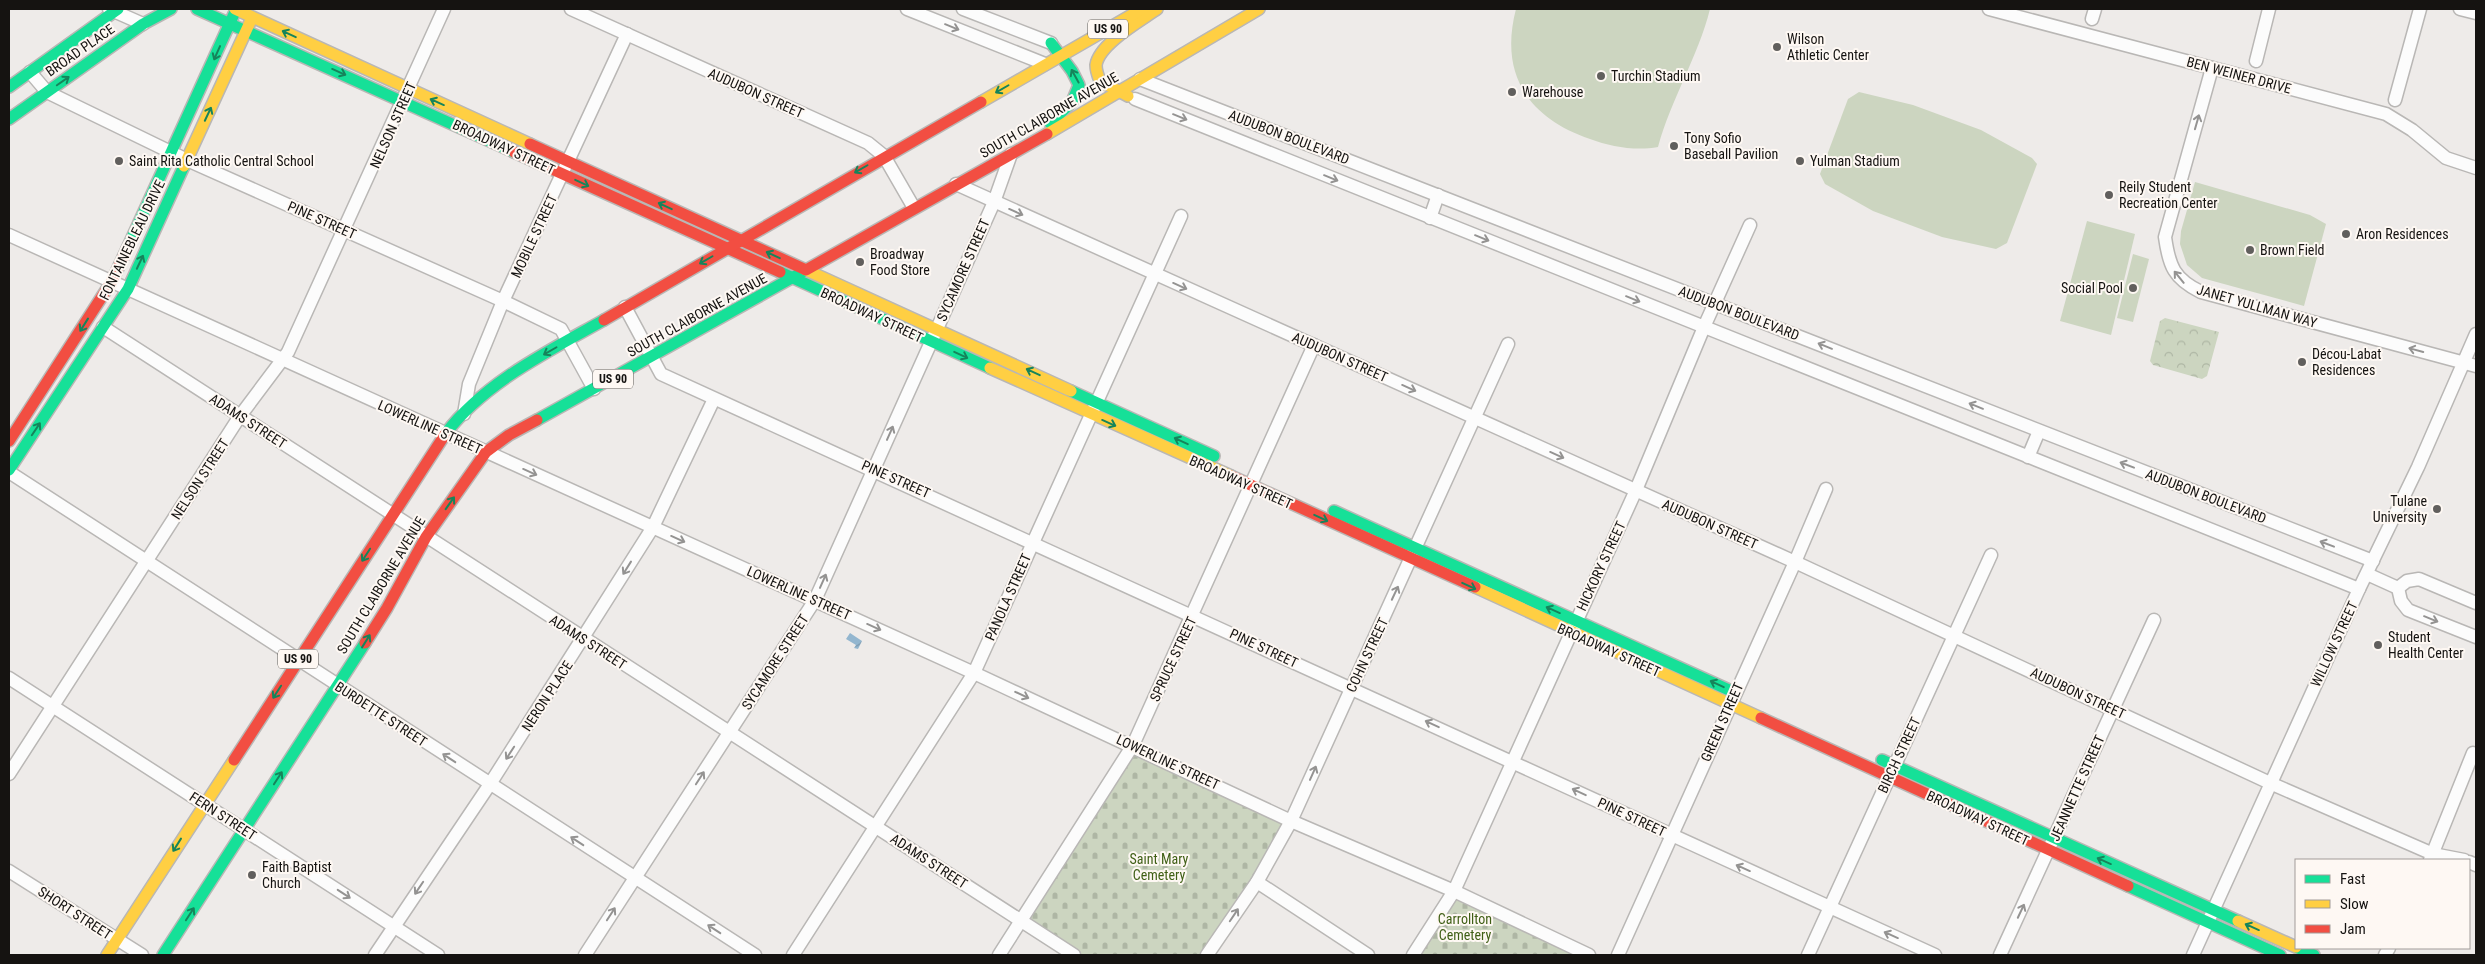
<svg xmlns="http://www.w3.org/2000/svg" width="2485" height="964" font-family="'Roboto Condensed',sans-serif">
<style>
.grass{fill:#ccd5c0}
.forest{fill:url(#forest-crowns)}
.cemetery{fill:url(#cemetery-stones)}
.water{fill:url(#water-waves)}
.lines{fill:none;stroke-linecap:round;stroke-linejoin:round}
.street-casing{stroke:#b9b7b5;stroke-width:15}
.fast-casing{stroke:#b9b7b5;stroke-width:14}
.slow-casing{stroke:#b9b7b5;stroke-width:14}
.jam-casing{stroke:#b9b7b5;stroke-width:14}
.street{stroke:#fcfcfc;stroke-width:12}
.fast{stroke:#16e098;stroke-width:11}
.slow{stroke:#ffcf43;stroke-width:11}
.jam{stroke:#f24e42;stroke-width:11}
.oneway{stroke:#949392}
.oneway2{stroke:#16845b}
.poi-dot{fill:#615f5d;stroke:#fef8f3;stroke-width:2}
.labels{text-anchor:middle;dominant-baseline:central;stroke-width:4;stroke-linejoin:round;paint-order:stroke}
.shield{fill:#fef8f3;stroke:#5b5855;stroke-width:1}
.shield-label{font-size:12px;font-weight:bold;fill:#151311}
.poi-label{font-size:14px;fill:#151311;stroke:#fef8f3;text-anchor:start}
.street-label{font-size:14px;fill:#151311;stroke:#fef8f3}
.park-label{font-size:14px;fill:#3f5f15;stroke:#fef8f3}
</style>
<defs>
<pattern id="forest-crowns" width="20" height="18" patternUnits="userSpaceOnUse" patternTransform="scale(1.25)"><rect width="20" height="18" fill="#ccd5c0"/><path d="M2 6a3 3 0 1 1 6 0M12 15a3 3 0 1 1 6 0" fill="none" stroke="#aeb6a4"/></pattern>
<pattern id="cemetery-stones" width="16" height="16" patternUnits="userSpaceOnUse" patternTransform="scale(1.25)"><rect width="16" height="16" fill="#ccd5c0"/><path d="M2 7V4a2 2 0 0 1 4 0v3zM10 15v-3a2 2 0 0 1 4 0v3z" fill="#aeb6a4"/></pattern>
<pattern id="water-waves" width="16" height="10" patternUnits="userSpaceOnUse" patternTransform="scale(1.25)"><rect width="16" height="10" fill="#93b6cf"/><path d="M0 5q4-4 8 0t8 0" fill="none" stroke="#7e9cb1"/></pattern>
</defs>
<rect width="100%" height="100%" fill="#eeebe9"/>
<g class="grass">
<path d="M1516 9H1710C1698 57 1671 99 1658 147 1636 151 1611 147 1590 139 1528 118 1499 74 1516 9Z"/>
<polygon points="1859,92 1913,105 1981,130 2032,158 2037,164 2007,243 1996,249 1942,237 1873,211 1825,184 1820,174 1848,99"/>
<polygon points="2195,182 2310,215 2326,224 2304,306 2202,278 2187,265 2180,244 2181,231"/>
<polygon points="2087,221 2135,234 2111,335 2060,321"/>
<polygon points="2133,254 2149,259 2133,322 2117,318"/>
</g>
<polygon class="forest" points="2165,318 2219,332 2207,376 2202,379 2153,365 2150,361 2160,321"/>
<g class="cemetery">
<polygon points="1133,745 1291,821 1205,955 1074,955 1022,921"/>
<polygon points="1454,891 1593,955 1413,955"/>
</g>
<polygon class="water" points="850,633 862,641 858,649 854,648 856,645 846,639"/>
<g class="lines">
<defs>
<g id="street">
<polyline points="109,9 143,24"/>
<polyline points="571,9 868,143 884,156 914,208"/>
<polyline points="907,9 1045,64"/>
<polyline points="963,9 1051,43"/>
<polyline points="1989,9 2386,114 2412,130 2446,158 2476,168"/>
<polyline points="2460,9 2476,13"/>
<polyline points="2092,19 2095,9"/>
<polyline points="2256,61 2269,9"/>
<path d="M2212 68 2165 237C2169 266 2174 279 2201 292L2476 366"/>
<polyline points="30,72 47,92 187,160 503,301 561,329 594,389"/>
<polyline points="1140,79 2373,561"/>
<polyline points="1135,99 2359,589"/>
<polyline points="2395,100 2420,9"/>
<polyline points="956,184 1795,562 2270,783 2433,854 2464,860"/>
<polyline points="1430,218 1438,195"/>
<polyline points="9,235 974,673 1291,821 1454,891 1589,955"/>
<polyline points="625,307 661,374 1935,955"/>
<polyline points="103,327 1074,955"/>
<polyline points="464,414 469,384 503,301 627,34"/>
<polyline points="2028,457 2039,431"/>
<polyline points="9,472 755,955"/>
<polyline points="2367,574 2398,588"/>
<polyline points="2398,588 2401,601 2408,610 2476,637"/>
<polyline points="2398,588 2407,581 2419,579 2476,603"/>
<polyline points="9,678 438,955"/>
<polyline points="9,774 240,416 288,352 444,9"/>
<polyline points="2430,860 2473,753"/>
<polyline points="2469,862 2476,865"/>
<polyline points="9,871 142,955"/>
<polyline points="1257,882 1368,955"/>
<polyline points="375,955 490,784 653,527 714,399"/>
<polyline points="585,955 815,600 994,202 1011,154"/>
<polyline points="793,955 974,673 1181,216"/>
<polyline points="999,955 1133,745 1314,345"/>
<polyline points="1207,955 1257,882 1291,821 1508,344"/>
<polyline points="1413,955 1454,891 1636,490 1704,327 1750,225"/>
<polyline points="1618,955 1795,562 1826,489"/>
<polyline points="1808,955 1991,555"/>
<polyline points="2000,955 2154,620"/>
<polyline points="2193,955 2359,589 2418,467 2476,334"/>
<polyline points="2385,955 2389,948"/>
</g>
<g id="fast">
<polyline points="197,9 514,152"/>
<polyline points="9,87 118,9"/>
<polyline points="9,119 143,24 171,9"/>
<polyline points="1050,123 1072,102 1079,85 1072,71 1051,43"/>
<polyline points="127,249 234,14"/>
<polyline points="780,272 990,368"/>
<polyline points="1071,391 1214,456"/>
<polyline points="537,420 806,270"/>
<path d="M446 433C485 382 549 351 604 320"/>
<polyline points="9,470 128,289 184,166"/>
<polyline points="1334,511 1729,690"/>
<polyline points="1882,760 2238,921"/>
<polyline points="2128,886 2280,955"/>
<polyline points="2298,948 2314,955"/>
<polyline points="163,955 365,643"/>
</g>
<g id="slow">
<polyline points="235,9 530,144"/>
<path d="M1128 96 1100 81C1098 76 1096 71 1096 65 1099 44 1140 21 1157 9"/>
<polyline points="981,102 1142,9"/>
<polyline points="1047,134 1259,9"/>
<polyline points="184,166 251,20"/>
<polyline points="804,269 1071,391"/>
<polyline points="990,368 1231,476"/>
<polyline points="1475,587 1761,718"/>
<polyline points="2238,921 2296,947"/>
<polyline points="107,955 234,760"/>
</g>
<g id="jam">
<polyline points="530,144 804,269"/>
<polyline points="514,152 780,272"/>
<polyline points="806,270 1047,134"/>
<polyline points="604,320 981,102"/>
<polyline points="9,441 112,281 127,249"/>
<polyline points="1231,476 1475,587"/>
<polyline points="365,643 387,608 426,537 486,452 509,435 537,420"/>
<polyline points="1761,718 2128,886"/>
<polyline points="234,760 446,433"/>
</g>
</defs>
<use href="#street" class="street-casing"/>
<use href="#fast" class="fast-casing"/>
<use href="#slow" class="slow-casing"/>
<use href="#jam" class="jam-casing"/>
<use href="#street" class="street"/>
<use href="#fast" class="fast"/>
<use href="#slow" class="slow"/>
<use href="#jam" class="jam"/>
</g>
<defs><path id="oneway-shaft" d="M-6 0H5M1.5-3L5.5 0L1.5 3" fill="none" stroke-width="1.6" stroke-linecap="round" stroke-linejoin="round" transform="scale(1.25)"/></defs>
<g class="oneway">
<use href="#oneway-shaft" transform="translate(952 27) rotate(22)"/>
<use href="#oneway-shaft" transform="translate(1180 117) rotate(22)"/>
<use href="#oneway-shaft" transform="translate(2197 122) rotate(-74)"/>
<use href="#oneway-shaft" transform="translate(1331 178) rotate(22)"/>
<use href="#oneway-shaft" transform="translate(1016 212) rotate(24)"/>
<use href="#oneway-shaft" transform="translate(1482 238) rotate(22)"/>
<use href="#oneway-shaft" transform="translate(2179 277) rotate(-129)"/>
<use href="#oneway-shaft" transform="translate(1180 286) rotate(24)"/>
<use href="#oneway-shaft" transform="translate(1633 299) rotate(22)"/>
<use href="#oneway-shaft" transform="translate(1825 346) rotate(-158)"/>
<use href="#oneway-shaft" transform="translate(2416 350) rotate(-165)"/>
<use href="#oneway-shaft" transform="translate(1409 388) rotate(24)"/>
<use href="#oneway-shaft" transform="translate(1976 406) rotate(-158)"/>
<use href="#oneway-shaft" transform="translate(890 433) rotate(-66)"/>
<use href="#oneway-shaft" transform="translate(1557 455) rotate(24)"/>
<use href="#oneway-shaft" transform="translate(2127 465) rotate(-159)"/>
<use href="#oneway-shaft" transform="translate(530 472) rotate(24)"/>
<use href="#oneway-shaft" transform="translate(678 539) rotate(24)"/>
<use href="#oneway-shaft" transform="translate(2327 544) rotate(-159)"/>
<use href="#oneway-shaft" transform="translate(627 568) rotate(122)"/>
<use href="#oneway-shaft" transform="translate(823 581) rotate(-66)"/>
<use href="#oneway-shaft" transform="translate(1395 593) rotate(-65)"/>
<use href="#oneway-shaft" transform="translate(2431 619) rotate(22)"/>
<use href="#oneway-shaft" transform="translate(874 627) rotate(24)"/>
<use href="#oneway-shaft" transform="translate(1022 695) rotate(25)"/>
<use href="#oneway-shaft" transform="translate(1432 724) rotate(-155)"/>
<use href="#oneway-shaft" transform="translate(510 753) rotate(123)"/>
<use href="#oneway-shaft" transform="translate(449 758) rotate(-147)"/>
<use href="#oneway-shaft" transform="translate(1313 773) rotate(-66)"/>
<use href="#oneway-shaft" transform="translate(700 778) rotate(-57)"/>
<use href="#oneway-shaft" transform="translate(1579 792) rotate(-155)"/>
<use href="#oneway-shaft" transform="translate(577 841) rotate(-147)"/>
<use href="#oneway-shaft" transform="translate(1743 868) rotate(-156)"/>
<use href="#oneway-shaft" transform="translate(419 888) rotate(124)"/>
<use href="#oneway-shaft" transform="translate(344 894) rotate(33)"/>
<use href="#oneway-shaft" transform="translate(2021 911) rotate(-65)"/>
<use href="#oneway-shaft" transform="translate(611 914) rotate(-57)"/>
<use href="#oneway-shaft" transform="translate(1234 915) rotate(-56)"/>
<use href="#oneway-shaft" transform="translate(714 929) rotate(-147)"/>
<use href="#oneway-shaft" transform="translate(1891 935) rotate(-156)"/>
</g>
<g class="oneway2">
<use href="#oneway-shaft" transform="translate(289 34) rotate(-155)"/>
<use href="#oneway-shaft" transform="translate(217 53) rotate(114)"/>
<use href="#oneway-shaft" transform="translate(339 72) rotate(24)"/>
<use href="#oneway-shaft" transform="translate(1075 76) rotate(-119)"/>
<use href="#oneway-shaft" transform="translate(63 81) rotate(-35)"/>
<use href="#oneway-shaft" transform="translate(1002 89) rotate(150)"/>
<use href="#oneway-shaft" transform="translate(437 102) rotate(-156)"/>
<use href="#oneway-shaft" transform="translate(208 114) rotate(-65)"/>
<use href="#oneway-shaft" transform="translate(861 169) rotate(150)"/>
<use href="#oneway-shaft" transform="translate(582 183) rotate(25)"/>
<use href="#oneway-shaft" transform="translate(665 206) rotate(-155)"/>
<use href="#oneway-shaft" transform="translate(773 255) rotate(-155)"/>
<use href="#oneway-shaft" transform="translate(706 260) rotate(150)"/>
<use href="#oneway-shaft" transform="translate(140 262) rotate(-65)"/>
<use href="#oneway-shaft" transform="translate(84 325) rotate(122)"/>
<use href="#oneway-shaft" transform="translate(550 351) rotate(150)"/>
<use href="#oneway-shaft" transform="translate(961 355) rotate(25)"/>
<use href="#oneway-shaft" transform="translate(1033 372) rotate(-155)"/>
<use href="#oneway-shaft" transform="translate(1109 423) rotate(24)"/>
<use href="#oneway-shaft" transform="translate(36 429) rotate(-56)"/>
<use href="#oneway-shaft" transform="translate(1181 441) rotate(-155)"/>
<use href="#oneway-shaft" transform="translate(450 503) rotate(-55)"/>
<use href="#oneway-shaft" transform="translate(1321 518) rotate(25)"/>
<use href="#oneway-shaft" transform="translate(366 555) rotate(123)"/>
<use href="#oneway-shaft" transform="translate(1469 586) rotate(25)"/>
<use href="#oneway-shaft" transform="translate(1553 610) rotate(-156)"/>
<use href="#oneway-shaft" transform="translate(366 641) rotate(-58)"/>
<use href="#oneway-shaft" transform="translate(1717 684) rotate(-155)"/>
<use href="#oneway-shaft" transform="translate(277 692) rotate(123)"/>
<use href="#oneway-shaft" transform="translate(278 778) rotate(-57)"/>
<use href="#oneway-shaft" transform="translate(177 845) rotate(122)"/>
<use href="#oneway-shaft" transform="translate(2104 861) rotate(-156)"/>
<use href="#oneway-shaft" transform="translate(190 914) rotate(-57)"/>
<use href="#oneway-shaft" transform="translate(2252 927) rotate(-156)"/>
</g>
<g class="poi-dot">
<circle cx="1777" cy="47" r="5"/>
<circle cx="1601" cy="76" r="5"/>
<circle cx="1512" cy="92" r="5"/>
<circle cx="1674" cy="146" r="5"/>
<circle cx="119" cy="161" r="5"/>
<circle cx="1800" cy="161" r="5"/>
<circle cx="2109" cy="195" r="5"/>
<circle cx="2346" cy="234" r="5"/>
<circle cx="2250" cy="250" r="5"/>
<circle cx="860" cy="262" r="5"/>
<circle cx="2133" cy="288" r="5"/>
<circle cx="2302" cy="362" r="5"/>
<circle cx="2437" cy="509" r="5"/>
<circle cx="2378" cy="645" r="5"/>
<circle cx="252" cy="875" r="5"/>
</g>
<g class="labels">
<g class="shield">
<rect x="1088" y="19.5" width="40" height="19" rx="4"/>
<rect x="593" y="369.5" width="40" height="19" rx="4"/>
<rect x="278" y="649.5" width="40" height="19" rx="4"/>
</g>
<g class="shield-label">
<text x="1108" y="29">US 90</text>
<text x="613" y="379">US 90</text>
<text x="298" y="659">US 90</text>
</g>
<g class="poi-label">
<text x="1787" y="39">Wilson<tspan x="1787" dy="16">Athletic Center</tspan></text>
<text x="1611" y="76">Turchin Stadium</text>
<text x="1522" y="92">Warehouse</text>
<text x="1684" y="138">Tony Sofio<tspan x="1684" dy="16">Baseball Pavilion</tspan></text>
<text x="129" y="161">Saint Rita Catholic Central School</text>
<text x="1810" y="161">Yulman Stadium</text>
<text x="2119" y="187">Reily Student<tspan x="2119" dy="16">Recreation Center</tspan></text>
<text x="2356" y="234">Aron Residences</text>
<text x="2260" y="250">Brown Field</text>
<text x="870" y="254">Broadway<tspan x="870" dy="16">Food Store</tspan></text>
<text x="2123" y="288" text-anchor="end">Social Pool</text>
<text x="2312" y="354">Décou-Labat<tspan x="2312" dy="16">Residences</tspan></text>
<text x="2427" y="501" text-anchor="end">Tulane<tspan x="2427" dy="16">University</tspan></text>
<text x="2388" y="637">Student<tspan x="2388" dy="16">Health Center</tspan></text>
<text x="262" y="867">Faith Baptist<tspan x="262" dy="16">Church</tspan></text>
</g>
<g class="street-label">
<text transform="translate(80 50) rotate(-35)">BROAD PLACE</text>
<text transform="translate(2239 75) rotate(15)">BEN WEINER DRIVE</text>
<text transform="translate(756 93) rotate(24)">AUDUBON STREET</text>
<text transform="translate(1049 115) rotate(-30)">SOUTH CLAIBORNE AVENUE</text>
<text transform="translate(393 125) rotate(-66)">NELSON STREET</text>
<text transform="translate(1289 137) rotate(21)">AUDUBON BOULEVARD</text>
<text transform="translate(504 147) rotate(25)">BROADWAY STREET</text>
<text transform="translate(322 220) rotate(24)">PINE STREET</text>
<text transform="translate(534 236) rotate(-65)">MOBILE STREET</text>
<text transform="translate(132 240) rotate(-64)">FONTAINEBLEAU DRIVE</text>
<text transform="translate(963 270) rotate(-66)">SYCAMORE STREET</text>
<text transform="translate(2257 306) rotate(16)">JANET YULLMAN WAY</text>
<text transform="translate(1739 313) rotate(21)">AUDUBON BOULEVARD</text>
<text transform="translate(697 315) rotate(-29)">SOUTH CLAIBORNE AVENUE</text>
<text transform="translate(872 315) rotate(25)">BROADWAY STREET</text>
<text transform="translate(1340 357) rotate(24)">AUDUBON STREET</text>
<text transform="translate(248 421) rotate(33)">ADAMS STREET</text>
<text transform="translate(430 427) rotate(24)">LOWERLINE STREET</text>
<text transform="translate(200 479) rotate(-57)">NELSON STREET</text>
<text transform="translate(896 479) rotate(24)">PINE STREET</text>
<text transform="translate(1241 482) rotate(24)">BROADWAY STREET</text>
<text transform="translate(2206 496) rotate(21)">AUDUBON BOULEVARD</text>
<text transform="translate(1710 524) rotate(24)">AUDUBON STREET</text>
<text transform="translate(1601 566) rotate(-65)">HICKORY STREET</text>
<text transform="translate(381 585) rotate(-59)">SOUTH CLAIBORNE AVENUE</text>
<text transform="translate(799 593) rotate(24)">LOWERLINE STREET</text>
<text transform="translate(1008 597) rotate(-66)">PANOLA STREET</text>
<text transform="translate(588 642) rotate(33)">ADAMS STREET</text>
<text transform="translate(2334 644) rotate(-65)">WILLOW STREET</text>
<text transform="translate(1264 648) rotate(25)">PINE STREET</text>
<text transform="translate(1609 650) rotate(24)">BROADWAY STREET</text>
<text transform="translate(1367 655) rotate(-65)">COHN STREET</text>
<text transform="translate(1173 659) rotate(-65)">SPRUCE STREET</text>
<text transform="translate(775 662) rotate(-57)">SYCAMORE STREET</text>
<text transform="translate(2078 693) rotate(25)">AUDUBON STREET</text>
<text transform="translate(547 696) rotate(-57)">NERON PLACE</text>
<text transform="translate(381 714) rotate(33)">BURDETTE STREET</text>
<text transform="translate(1722 722) rotate(-66)">GREEN STREET</text>
<text transform="translate(1899 755) rotate(-65)">BIRCH STREET</text>
<text transform="translate(1168 762) rotate(25)">LOWERLINE STREET</text>
<text transform="translate(2077 788) rotate(-66)">JEANNETTE STREET</text>
<text transform="translate(223 816) rotate(33)">FERN STREET</text>
<text transform="translate(1632 817) rotate(25)">PINE STREET</text>
<text transform="translate(1978 818) rotate(25)">BROADWAY STREET</text>
<text transform="translate(929 861) rotate(33)">ADAMS STREET</text>
<text transform="translate(75 913) rotate(33)">SHORT STREET</text>
</g>
<g class="park-label">
<text x="1159" y="859">Saint Mary<tspan x="1159" dy="16">Cemetery</tspan></text>
<text x="1465" y="919">Carrollton<tspan x="1465" dy="16">Cemetery</tspan></text>
</g>
</g>
<rect width="2485" height="964" fill="none" stroke="#151311" stroke-width="20"/>
<rect x="2295" y="859" width="175" height="90" fill="#fef8f3" stroke="#a19c99"/>
<rect x="2305" y="875" width="25" height="8" fill="#16e098" stroke="#a19c99"/>
<text x="2340" y="884" font-size="15" fill="#151311">Fast</text>
<rect x="2305" y="900" width="25" height="8" fill="#ffcf43" stroke="#a19c99"/>
<text x="2340" y="909" font-size="15" fill="#151311">Slow</text>
<rect x="2305" y="925" width="25" height="8" fill="#f24e42" stroke="#a19c99"/>
<text x="2340" y="934" font-size="15" fill="#151311">Jam</text>
</svg>
